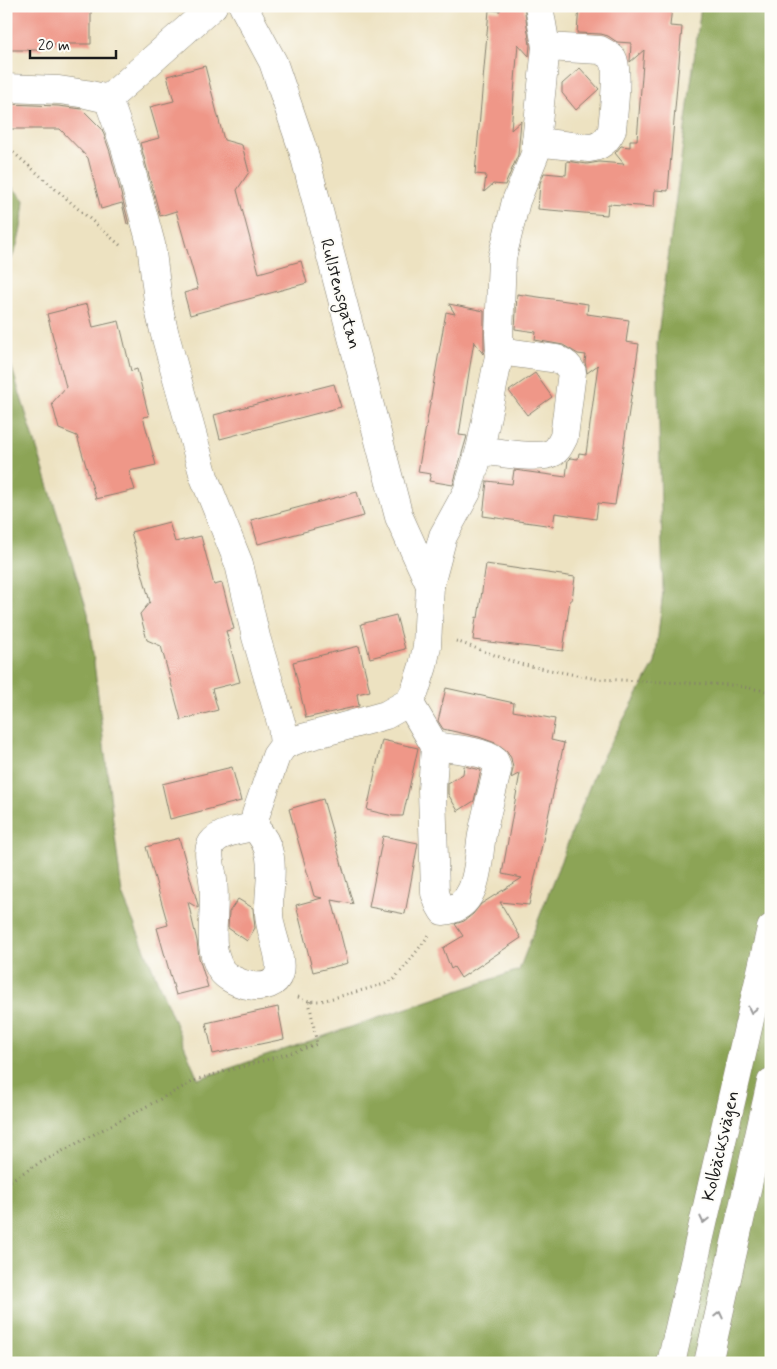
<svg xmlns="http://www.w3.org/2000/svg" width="777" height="1369" font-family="Mynerve,sans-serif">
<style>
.forest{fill:#8ca456;stroke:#546039}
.building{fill:#ef9788}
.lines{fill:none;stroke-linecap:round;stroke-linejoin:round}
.minor-casing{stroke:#847f6e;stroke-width:29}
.highway-casing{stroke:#847f6e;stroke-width:29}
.path{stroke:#847f6e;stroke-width:3;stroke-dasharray:1 4;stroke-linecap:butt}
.minor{stroke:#fff;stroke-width:28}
.highway{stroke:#fff;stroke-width:28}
.oneway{stroke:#999}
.labels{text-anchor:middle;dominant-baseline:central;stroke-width:4;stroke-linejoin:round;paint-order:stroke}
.street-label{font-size:18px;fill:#1c1c1c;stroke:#fdfcf7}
</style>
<rect width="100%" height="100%" fill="#fdfcf7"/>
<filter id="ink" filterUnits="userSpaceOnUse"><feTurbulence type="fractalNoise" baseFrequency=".02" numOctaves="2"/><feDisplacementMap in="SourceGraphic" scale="10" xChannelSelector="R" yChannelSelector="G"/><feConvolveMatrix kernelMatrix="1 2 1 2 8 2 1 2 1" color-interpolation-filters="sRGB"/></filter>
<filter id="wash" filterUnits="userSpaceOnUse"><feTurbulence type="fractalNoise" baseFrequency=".0096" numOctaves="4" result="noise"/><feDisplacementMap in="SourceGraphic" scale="20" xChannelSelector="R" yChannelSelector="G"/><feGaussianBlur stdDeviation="1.12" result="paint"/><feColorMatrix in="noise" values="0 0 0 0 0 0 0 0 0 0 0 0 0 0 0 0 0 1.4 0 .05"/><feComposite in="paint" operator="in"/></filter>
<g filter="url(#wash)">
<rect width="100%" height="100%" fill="#ede2c1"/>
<g class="forest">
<polygon points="701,6 771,6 771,1363 6,1363 6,349 88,613 122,894 198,1079 519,970 597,767 655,663 663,591 657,343"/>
<path d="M6 180 24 200C22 226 20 246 6 269Z"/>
</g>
<g id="blocks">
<g class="building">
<polygon points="6,6 91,6 91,44 42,44 42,50 6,50"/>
<polygon points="500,6 524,6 530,45 529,56 518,44 511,130 521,121 518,155 505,185 493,184 484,192 486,175 475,174 489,10 500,11"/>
<polygon points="579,6 672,6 670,26 682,27 668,191 655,190 654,207 608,204 607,215 538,209 540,183 544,173 566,175 567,161 587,164 599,162 624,164 615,153 621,146 630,147 630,140 637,140 644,50 630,62 631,43 617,42 608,36 601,34 577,33"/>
<polygon points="205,66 224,140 242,145 249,172 237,190 259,273 301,261 307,283 190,315 184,293 198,289 176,211 160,216 140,143 159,138 150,107 174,101 167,76"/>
<polygon points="580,68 599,89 576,110 562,93 562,84"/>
<polygon points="9,104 58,106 82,109 102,129 110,152 129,224 127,224 122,203 101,209 88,158 60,129 9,129"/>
<polygon points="517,294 588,304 587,314 629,320 626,342 639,344 615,505 598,503 596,519 555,513 553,526 483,516 487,481 512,484 514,470 566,477 568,460 570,458 578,459 579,453 586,454 598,365 587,373 585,362 586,355 578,354 563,345 535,340 536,332 515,329"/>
<polygon points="87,304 93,327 119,321 131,371 137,369 149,416 143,417 156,465 129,471 135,490 96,499 77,436 59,429 52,403 66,387 47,314"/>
<polygon points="449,304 484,311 484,350 483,354 474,341 459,435 467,436 453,485 429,481 431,474 418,472 446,312 455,314"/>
<polygon points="535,373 552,397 527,415 509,391"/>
<polygon points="334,384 341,407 220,439 214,415"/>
<polygon points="357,492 364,516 258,544 251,520"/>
<polygon points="169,522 175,542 201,536 214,585 222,583 234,629 226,631 240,682 212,689 218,710 181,720 161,646 147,640 140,614 150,602 131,532"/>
<polygon points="486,564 575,577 572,600 570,600 563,651 473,640 476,617 478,618"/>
<polygon points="396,615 405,649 370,658 361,624"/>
<polygon points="359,646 370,691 357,694 359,706 306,718 293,662"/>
<polygon points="446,688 514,703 513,711 555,719 551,740 564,743 529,905 500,902 521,938 461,978 454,967 451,969 443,948 463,936 455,924 464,921 473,914 481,904 522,878 502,874 520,773 511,778 513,768 511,758 507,751 498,744 479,737 443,729 438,721"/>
<polygon points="382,740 418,748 403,816 393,816 367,810"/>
<polygon points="464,766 481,770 474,801 458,811 448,794 448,783 463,774"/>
<polygon points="232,767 241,801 170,819 162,784"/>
<polygon points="323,799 353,904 332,900 348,963 313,972 296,905 322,898 314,896 289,809"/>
<polygon points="383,836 418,843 405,914 369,907"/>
<polygon points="179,838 198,905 198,908 188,902 197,941 199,958 208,987 176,995 157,928 168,925 146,847"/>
<polygon points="238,899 253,908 255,928 247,941 228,928 229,912"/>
<polygon points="278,1007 284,1039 213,1054 206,1023"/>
</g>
</g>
</g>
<g filter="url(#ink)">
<use href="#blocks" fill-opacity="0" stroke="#847f6e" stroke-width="1"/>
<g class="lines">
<defs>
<g id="minor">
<polyline points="243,6 273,62 303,150 399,517 430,585"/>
<polyline points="6,88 59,90 86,94 108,99 125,147 151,244 159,309 164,331 204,477 239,564 256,637 282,726 284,745 276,756 256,814 254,827"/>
<polyline points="108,99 213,6"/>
<polyline points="536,142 546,47"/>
<polyline points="480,450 500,351"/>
<path d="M409 702 435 746 432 790 435 893 439 904 443 911C480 908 477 862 482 835 486 814 492 793 497 771 497 767 497 764 494 760 485 751 449 748 435 746"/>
<path d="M284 745 299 739 386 715 409 702 415 691 423 666 427 646 430 585 443 536 467 492 480 450C497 452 538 460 552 453 558 450 561 443 564 437L572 372C569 365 564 362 557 359L500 351 499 334 502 258 516 201 535 154 536 142 589 148C601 147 607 141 612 130 613 117 619 69 613 59 610 55 605 53 600 50L546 47 539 6"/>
<path d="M254 827C280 852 268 882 269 913 269 932 283 955 279 973 273 996 231 985 221 970 216 962 214 954 213 945 211 921 217 898 212 873 211 864 206 852 212 843 219 833 242 829 254 827Z"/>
</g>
<g id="highway">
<polyline points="671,1363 771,928"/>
<polyline points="708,1363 771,1082"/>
</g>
</defs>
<use href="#minor" class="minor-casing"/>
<use href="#highway" class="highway-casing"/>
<g class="path">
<polyline points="6,146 121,246"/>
<polyline points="456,641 519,664 597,679 733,685 771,692"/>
<polyline points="298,997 309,1001 321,1001 341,996 385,984 394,979 407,964 429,935"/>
<polyline points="6,1183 36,1165 198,1079 294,1052 317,1044 309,1001"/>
</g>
<use href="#minor" class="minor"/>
<use href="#highway" class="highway"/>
</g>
<defs><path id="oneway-chevron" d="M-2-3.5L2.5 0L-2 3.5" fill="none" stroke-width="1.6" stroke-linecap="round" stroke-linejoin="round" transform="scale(1.25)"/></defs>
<g class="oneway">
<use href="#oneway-chevron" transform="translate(752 1010) rotate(103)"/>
<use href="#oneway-chevron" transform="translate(704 1220) rotate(103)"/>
<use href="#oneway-chevron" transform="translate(719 1315) rotate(-77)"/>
</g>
</g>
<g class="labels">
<g class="street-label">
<text transform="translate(340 294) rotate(75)">Rullstensgatan</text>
<text transform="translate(721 1146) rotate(-77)">Kolbäcksvägen</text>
</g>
</g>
<rect width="777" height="1369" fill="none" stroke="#fdfcf7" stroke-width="25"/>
<path d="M30 50v8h86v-8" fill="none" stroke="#1c1c1c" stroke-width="2.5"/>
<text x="38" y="50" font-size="15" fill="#1c1c1c" stroke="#fdfcf7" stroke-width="4" paint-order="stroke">20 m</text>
</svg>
